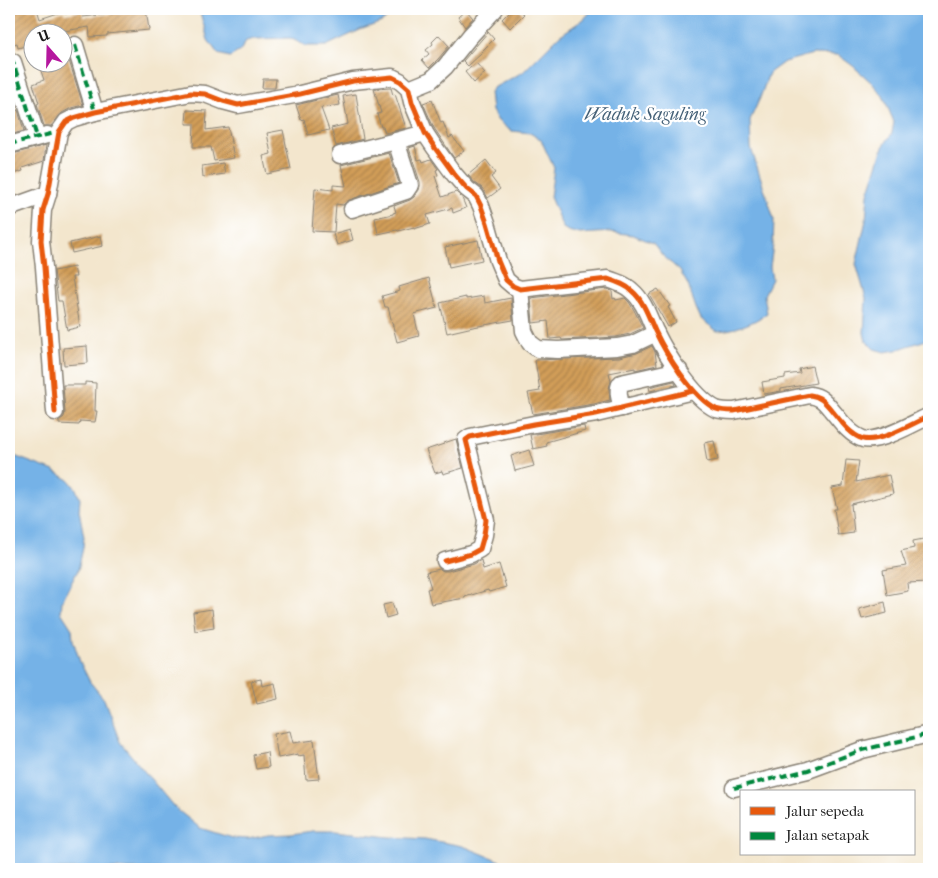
<svg xmlns="http://www.w3.org/2000/svg" width="938" height="878" font-family="'IM FELL French Canon',serif">
<style>
.water{fill:#74b2e7;stroke:#486782}
.building{fill:url(#building-hatch)}
.lines{fill:none;stroke-linecap:round;stroke-linejoin:round}
.minor-casing{stroke:#888174;stroke-width:19}
.minor{stroke:#fff;stroke-width:16}
.quiet{stroke:#00873e;stroke-width:4;stroke-dasharray:8 4;stroke-linecap:butt}
.cycleway-casing{stroke:#fff;stroke-width:8}
.cycleway{stroke:#e8590c;stroke-width:5}
.labels{text-anchor:middle;dominant-baseline:central;stroke-width:4.5;stroke-linejoin:round;paint-order:stroke}
.water-label{font-size:18px;font-style:italic;fill:#446077;stroke:#fff}
</style>
<defs>
<pattern id="building-hatch" width="6" height="6" patternUnits="userSpaceOnUse" patternTransform="scale(1.25)"><rect width="6" height="6" fill="#d29e59"/><path d="M-1 1l2-2M0 6l6-6M5 7l2-2" fill="none" stroke="#aa8049"/></pattern>
</defs>
<rect width="100%" height="100%" fill="#fff"/>
<filter id="ink" filterUnits="userSpaceOnUse"><feTurbulence type="fractalNoise" baseFrequency=".02" numOctaves="2"/><feDisplacementMap in="SourceGraphic" scale="10" xChannelSelector="R" yChannelSelector="G"/><feConvolveMatrix kernelMatrix="1 2 1 2 8 2 1 2 1" color-interpolation-filters="sRGB"/></filter>
<filter id="wash" filterUnits="userSpaceOnUse"><feTurbulence type="fractalNoise" baseFrequency=".0096" numOctaves="4" result="noise"/><feDisplacementMap in="SourceGraphic" scale="20" xChannelSelector="R" yChannelSelector="G"/><feGaussianBlur stdDeviation="1.12" result="paint"/><feColorMatrix in="noise" values="0 0 0 0 0 0 0 0 0 0 0 0 0 0 0 0 0 1.4 0 .05"/><feComposite in="paint" operator="in"/></filter>
<g filter="url(#wash)">
<rect width="100%" height="100%" fill="#f3e6cd"/>
<g class="water">
<polygon points="199,9 396,9 392,14 382,22 360,30 326,46 306,46 290,38 254,39 246,41 240,51 230,57 218,54 208,40"/>
<path d="M593 9H929V339L896 350 885 352 874 349 866 341 864 333 866 298 856 264 866 220 868 194 883 147 892 133 894 122 883 96 872 83 853 66 838 55 813 54 784 62 769 73 760 98 750 120 751 148 774 219 773 245 770 267 772 279 764 295 767 313C753 324 734 330 717 331L701 319 696 308 688 285 680 271 663 256 653 243 633 235 612 232 580 234 568 231 563 228 550 197 554 168 541 140 530 133 512 131 507 128 498 121 492 111 490 92 493 88 523 72 559 36 584 19Z"/>
<polygon points="9,454 54,471 69,480 76,489 80,499 79,510 84,537 83,548 78,570 62,601 61,612 72,629 73,640 80,662 90,682 104,699 120,742 174,807 200,828 232,838 248,839 268,835 291,834 313,831 335,831 390,837 425,839 463,846 505,863 515,869 9,869"/>
</g>
<g id="blocks">
<g class="building">
<polygon points="9,9 37,9 40,19 64,11 65,14 83,11 83,17 129,12 129,9 146,9 149,30 107,34 107,36 90,37 89,27 64,31 64,32 32,32 32,44 18,48 17,43 9,46"/>
<polygon points="512,9 518,9 524,14 510,28 502,19"/>
<polygon points="466,10 473,18 465,27 458,17"/>
<polygon points="488,32 494,39 481,52 482,53 468,66 463,61"/>
<polygon points="62,33 64,33 67,40 65,43 65,48 83,105 71,108 62,113 51,126 44,126 37,104 39,103 33,84 44,80 38,62 62,62"/>
<polygon points="439,35 449,46 438,59 429,68 422,60 429,54 426,50 433,44 432,42"/>
<polygon points="476,63 485,73 474,83 465,72"/>
<polygon points="263,79 276,79 275,88 262,88"/>
<polygon points="391,88 393,95 395,94 406,128 385,133 383,127 381,127 377,114 381,113 374,89"/>
<polygon points="356,94 363,139 336,146 331,128 348,124 343,96"/>
<polygon points="338,95 340,105 321,108 329,130 308,135 304,119 301,120 296,105"/>
<polygon points="432,100 441,123 443,122 449,138 452,136 464,151 454,158 434,128 423,103"/>
<polygon points="18,110 24,131 9,135 9,113"/>
<polygon points="187,110 207,111 206,130 228,127 234,158 214,161 211,147 193,147 194,124 186,124"/>
<polygon points="283,130 291,169 267,174 263,156 271,154 267,133"/>
<polygon points="46,145 44,161 22,168 23,171 9,175 9,155"/>
<polygon points="415,146 418,160 422,159 423,162 431,159 438,169 436,170 438,175 435,176 442,197 456,192 462,198 466,208 453,213 452,208 427,215 430,224 414,229 414,227 398,231 397,230 378,234 375,218 393,214 393,213 396,212 394,206 410,200 414,197 419,190 420,186 420,182 409,148"/>
<polygon points="389,153 399,183 349,200 343,205 336,204 334,232 312,231 315,188 333,190 333,185 346,186 341,165"/>
<polygon points="486,160 496,173 491,177 500,189 488,198 482,188 474,182 468,175"/>
<polygon points="223,163 225,174 203,177 202,166"/>
<polygon points="350,229 353,240 337,245 333,234"/>
<polygon points="101,236 103,246 72,253 70,243"/>
<polygon points="478,240 482,260 449,267 445,247"/>
<polygon points="74,267 76,277 72,277 80,327 67,330 62,301 58,301 54,271"/>
<polygon points="429,278 437,308 414,314 419,336 397,342 388,307 385,307 382,296 400,291 399,287"/>
<polygon points="607,289 612,291 613,299 615,298 616,300 625,298 629,302 634,310 643,328 630,334 616,337 562,340 561,338 550,339 548,321 533,323 531,298"/>
<polygon points="658,289 670,306 668,307 676,322 668,327 649,294"/>
<polygon points="484,296 485,303 511,298 513,320 473,327 447,333 440,303 466,297 466,299"/>
<polygon points="87,346 88,363 64,365 63,348"/>
<polygon points="652,346 655,352 657,365 635,370 635,368 609,373 611,381 609,388 610,400 594,404 533,414 528,393 540,391 535,360 619,357 637,353"/>
<polygon points="812,366 816,383 781,389 781,391 764,394 762,382 785,378 785,375 800,373 799,369"/>
<polygon points="674,381 676,385 650,391 649,387"/>
<polygon points="85,382 96,383 95,411 97,411 95,422 80,421 79,425 59,424 59,421 64,417 65,412 63,385 85,385"/>
<polygon points="584,426 585,431 546,442 547,446 533,449 530,435"/>
<polygon points="456,439 463,468 443,474 442,471 435,473 426,450 444,444 444,443"/>
<polygon points="714,441 718,460 707,462 704,443"/>
<polygon points="529,450 534,466 515,471 511,456"/>
<polygon points="846,460 859,461 856,482 889,475 893,494 851,504 854,533 838,535 834,509 837,509 832,488 843,486"/>
<polygon points="929,538 929,582 907,583 908,591 887,595 883,570 906,566 901,551 914,548 913,541"/>
<polygon points="481,560 483,569 499,564 506,587 489,592 488,590 465,597 465,598 431,604 427,589 431,588 426,572 440,569 443,571 448,571 474,564"/>
<polygon points="885,602 887,613 862,619 859,609"/>
<polygon points="392,603 396,615 386,618 383,605"/>
<polygon points="212,609 214,628 195,631 193,612"/>
<polygon points="261,679 262,686 275,683 278,699 257,704 251,681"/>
<polygon points="290,731 293,743 314,740 319,779 306,780 304,755 298,756 298,754 278,758 274,734"/>
<polygon points="267,752 269,767 256,769 253,755"/>
</g>
</g>
</g>
<g filter="url(#ink)">
<use href="#blocks" fill-opacity="0" stroke="#888174" stroke-width="1"/>
<g class="lines">
<defs>
<g id="minor">
<polyline points="75,45 95,112"/>
<polyline points="9,60 13,62 37,137"/>
<polyline points="409,89 431,80 445,67 470,36 495,9"/>
<polyline points="9,145 47,135"/>
<polyline points="340,155 396,141 425,133"/>
<polyline points="9,208 48,194"/>
<polyline points="352,209 406,191 410,185 396,141"/>
<polyline points="520,289 524,331 530,343 538,349 558,350 617,347 633,344 656,333"/>
<path d="M622 408C620 400 616 390 621 383L679 370"/>
<path d="M55 412 44 267 41 241 43 210 48 194 59 132 66 122 74 118 95 112 191 93 205 94 223 101 238 105 300 94 353 81 392 77 400 81 409 89 412 102 425 133 435 148 454 174 467 189 476 196 481 206 487 223 498 261 506 280 513 286 520 289 608 279C617 282 626 285 632 291 644 301 649 318 655 331 666 354 693 398 716 409 722 411 728 411 734 411L810 395C823 397 826 404 834 413 842 423 851 435 863 439 880 443 914 423 929 416"/>
<polyline points="445,561 471,554 480,549 484,535 486,520 466,440 470,437 534,424 596,414 693,391"/>
<polyline points="734,788 808,770 862,750 929,734"/>
</g>
</defs>
<use href="#minor" class="minor-casing"/>
<use href="#minor" class="minor"/>
<g class="quiet">
<polyline points="75,45 95,112"/>
<polyline points="9,60 13,62 37,137"/>
<polyline points="9,145 17,142 59,132"/>
<polyline points="734,788 808,770 862,750 929,734"/>
</g>
<defs>
<g id="cycleway">
<path d="M55 412 44 267 41 241 43 210 48 194 59 132 66 122 74 118 95 112 191 93 205 94 223 101 238 105 300 94 353 81 392 77 400 81 409 89 412 102 425 133 435 148 454 174 467 189 476 196 481 206 487 223 498 261 506 280 513 286 520 289 608 279C617 282 626 285 632 291 644 301 649 318 655 331 666 354 693 398 716 409 722 411 728 411 734 411L810 395C823 397 826 404 834 413 842 423 851 435 863 439 880 443 914 423 929 416"/>
<polyline points="445,561 471,554 480,549 484,535 486,520 466,440 470,437 534,424 596,414 693,391"/>
</g>
</defs>
<use href="#cycleway" class="cycleway-casing"/>
<use href="#cycleway" class="cycleway"/>
</g>
</g>
<g class="labels">
<g class="water-label">
<text x="645" y="114">Waduk Saguling</text>
</g>
</g>
<rect width="938" height="878" fill="none" stroke="#fff" stroke-width="30"/>
<rect x="740" y="790" width="175" height="65" fill="#ffffff" stroke="#a4a4a4"/>
<rect x="750" y="807" width="25" height="8" fill="#e8590c" stroke="#a4a4a4"/>
<text x="786" y="816" font-size="15" fill="#1c1c1c">Jalur sepeda</text>
<rect x="750" y="832" width="25" height="8" fill="#00873e" stroke="#a4a4a4"/>
<text x="786" y="840" font-size="15" fill="#1c1c1c">Jalan setapak</text>
<g transform="translate(48 48) rotate(340)"><circle r="24" fill="#ffffff" stroke="#a4a4a4"/>
<path d="M0-4L9 19L0 12L-9 19Z" fill="#b5179e"/>
<text y="-8" font-size="14" font-weight="bold" text-anchor="middle" fill="#1c1c1c">U</text>
</g>
</svg>
